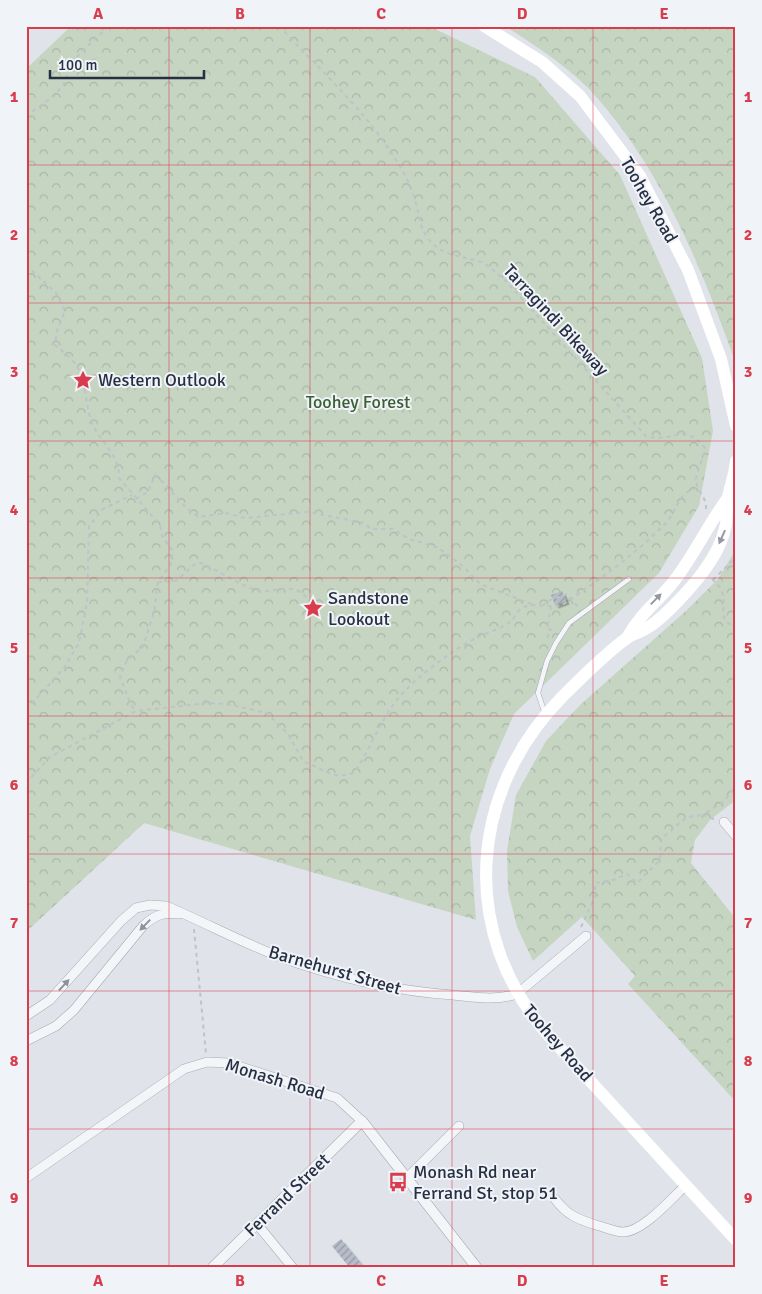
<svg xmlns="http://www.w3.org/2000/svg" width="762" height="1294" font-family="Signika,sans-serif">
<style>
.forest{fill:url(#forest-crowns)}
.building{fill:url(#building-hatch);filter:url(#shadow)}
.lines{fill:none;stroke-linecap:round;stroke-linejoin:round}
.service-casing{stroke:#a5aab5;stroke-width:5.5}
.minor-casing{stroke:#a5aab5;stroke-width:10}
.tertiary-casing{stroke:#a5aab5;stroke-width:11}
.path{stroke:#bfc2c9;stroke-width:2;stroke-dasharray:4 4;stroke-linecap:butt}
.service{stroke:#f4f5f8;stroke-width:4.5}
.minor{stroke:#f4f5f8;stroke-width:9}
.tertiary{stroke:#f4f5f8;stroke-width:10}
.secondary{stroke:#fff;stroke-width:12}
.oneway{fill:#9398a1}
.oneway2{fill:#8e929e}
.grid{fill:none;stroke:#d93c4d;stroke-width:1;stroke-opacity:0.55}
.labels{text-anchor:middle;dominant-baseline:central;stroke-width:4;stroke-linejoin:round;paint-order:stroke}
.street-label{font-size:18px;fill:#273043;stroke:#f0f3f8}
.poi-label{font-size:18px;fill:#273043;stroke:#f0f3f8;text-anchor:start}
.park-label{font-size:18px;fill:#3a6033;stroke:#f0f3f8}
.neatline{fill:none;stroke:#d93c4d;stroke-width:2}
.grid-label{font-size:16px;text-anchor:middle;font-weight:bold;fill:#d93c4d}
</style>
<defs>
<pattern id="forest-crowns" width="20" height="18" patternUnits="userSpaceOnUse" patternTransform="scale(1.25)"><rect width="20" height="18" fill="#c5d5c1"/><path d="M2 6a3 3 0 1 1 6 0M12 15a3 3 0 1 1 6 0" fill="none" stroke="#a9b7a7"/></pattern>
<pattern id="building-hatch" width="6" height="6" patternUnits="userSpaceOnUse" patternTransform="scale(1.25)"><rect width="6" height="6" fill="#b7bdc8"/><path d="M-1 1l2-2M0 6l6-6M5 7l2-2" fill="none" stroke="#959aa4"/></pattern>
<filter id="shadow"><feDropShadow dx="3.5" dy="3.5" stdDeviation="0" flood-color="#0004"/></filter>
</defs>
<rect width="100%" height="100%" fill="#e0e4ea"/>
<g class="forest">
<polygon points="71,26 429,26 535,77 620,175 702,358 713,431 699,506 659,573 514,714 490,769 470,836 476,920 144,823 26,932 26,69"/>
<path d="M505 26H736V364C701 266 661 167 590 90 568 67 532 43 505 26Z"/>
<polygon points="736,549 736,800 711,819 695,840 691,863 736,919 736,1102 628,984 635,976 582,917 533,961 517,927 508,891 507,851 516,795 546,741 580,705 688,609 718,579"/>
</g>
<g class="building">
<polygon points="562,591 566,601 555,605 551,595"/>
<polygon points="341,1239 365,1268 350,1268 332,1246"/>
</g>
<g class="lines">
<defs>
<polyline id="service" points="545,714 538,693 547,661 556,643 569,623 629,579"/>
<g id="minor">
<polyline points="724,822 736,836"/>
<path d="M26 1016 50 1000 121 921 136 908 150 905 166 906C204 922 241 942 280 957 335 977 394 991 453 995 474 997 497 1001 517 994L586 936"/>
<path d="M26 1041 56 1026 74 1010 143 926C155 915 163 912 179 914"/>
<polyline points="26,1178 184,1069 207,1062 229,1063 337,1098 362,1121"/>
<polyline points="407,1178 459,1126"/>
<path d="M555 1199C567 1215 577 1219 596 1225 604 1227 613 1231 622 1232 642 1233 671 1199 686 1185"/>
<polyline points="257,1224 293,1268"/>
</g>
<polyline id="tertiary" points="212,1268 362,1121 477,1268"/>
</defs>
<use href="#service" class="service-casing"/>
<use href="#minor" class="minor-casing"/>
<use href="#tertiary" class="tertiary-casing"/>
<g class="path">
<path d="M279 26C317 67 367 112 396 160 403 170 409 182 413 194 420 211 418 229 431 242 446 258 464 255 483 263 491 267 497 274 504 279L646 436C672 444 684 421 705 448 704 459 697 468 696 479 696 491 707 497 706 509"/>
<polyline points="26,116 54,96 64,84 70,67 80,53 109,26"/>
<path d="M26 265 56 293 65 311 57 331 55 345C63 352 72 358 77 367 88 384 84 408 94 427 103 445 120 456 119 478L160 525 162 536 172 550 171 564 158 582 154 612 143 647 127 660 120 677 131 705 136 711"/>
<path d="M136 499 148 492 155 475C172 489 180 506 199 517L226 513 245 518 308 512 364 523 371 529H393L409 539 437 547 464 567 480 584 534 605"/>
<path d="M712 579C716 583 721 587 722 592 727 606 716 622 736 626"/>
<polyline points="713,580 736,557"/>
<path d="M158 582 176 581 195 564 201 563C219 571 235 582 253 589 276 598 295 573 313 608"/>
<polyline points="542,606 550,600 567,594 578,607"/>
<polyline points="547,638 551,630 547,628 551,607"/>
<polyline points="26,710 64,668 79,643 87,603 89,526 103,509 132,495"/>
<path d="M26 783 50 757 136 711 208 703 227 704 267 713 288 734 303 761 331 774 340 776 354 773C370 750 379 723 396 701 413 679 450 652 474 639 486 632 501 630 512 620 515 617 517 611 521 609 535 599 552 612 565 603 602 578 633 556 665 524 677 512 677 493 696 488"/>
<polyline points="714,819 703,815 724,801 736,786"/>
<polyline points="581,927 595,897 595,883 613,880 627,874 637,883 660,860 661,839 687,817 703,815"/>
<polyline points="194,929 206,1054"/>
</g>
<use href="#service" class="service"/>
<use href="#minor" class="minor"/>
<use href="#tertiary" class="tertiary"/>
<g class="secondary">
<polyline points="484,26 542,62 580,96 640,176 688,270 721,359 736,426"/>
<path d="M736 461C735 474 730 486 728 498 726 508 728 519 725 528 722 543 712 560 703 572 692 587 663 619 647 628 641 632 633 634 627 638 607 652 580 679 562 697 468 793 459 933 548 1035L736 1240"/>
<path d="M627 638C641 612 658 602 674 581 694 555 708 525 727 499"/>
</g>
</g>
<defs><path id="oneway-solid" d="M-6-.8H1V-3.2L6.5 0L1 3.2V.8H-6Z" transform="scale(1.25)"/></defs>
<g class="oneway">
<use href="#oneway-solid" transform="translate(722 537) rotate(114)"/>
<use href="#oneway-solid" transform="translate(656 599) rotate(-46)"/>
</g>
<g class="oneway2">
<use href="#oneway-solid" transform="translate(145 925) rotate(134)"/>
<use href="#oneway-solid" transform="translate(64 985) rotate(-47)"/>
</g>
<path class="grid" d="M169 26V1268M310 26V1268M452 26V1268M593 26V1268M26 165H736M26 303H736M26 441H736M26 578H736M26 716H736M26 854H736M26 991H736M26 1129H736"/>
<defs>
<symbol id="sight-bare" viewBox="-9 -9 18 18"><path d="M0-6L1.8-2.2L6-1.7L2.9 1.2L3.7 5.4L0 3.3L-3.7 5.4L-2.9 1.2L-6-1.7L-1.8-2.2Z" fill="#d93c4d" stroke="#f0f3f8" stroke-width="2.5" paint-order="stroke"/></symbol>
<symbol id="bus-bare" viewBox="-9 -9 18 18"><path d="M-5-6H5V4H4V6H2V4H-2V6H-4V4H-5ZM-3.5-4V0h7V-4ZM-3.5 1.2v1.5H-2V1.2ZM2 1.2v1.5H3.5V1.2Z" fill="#d93c4d" stroke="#f0f3f8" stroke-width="2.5" paint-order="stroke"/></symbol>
</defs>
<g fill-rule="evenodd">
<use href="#sight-bare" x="69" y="366" width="28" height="28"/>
<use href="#sight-bare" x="299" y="594" width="28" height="28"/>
<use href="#bus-bare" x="384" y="1168" width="28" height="28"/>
</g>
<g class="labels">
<g class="street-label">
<text transform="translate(649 200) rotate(60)">Toohey Road</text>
<text transform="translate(556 320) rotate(47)">Tarragindi Bikeway</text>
<text transform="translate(335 970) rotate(16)">Barnehurst Street</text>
<text transform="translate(558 1043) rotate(49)">Toohey Road</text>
<text transform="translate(275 1079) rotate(17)">Monash Road</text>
<text transform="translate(287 1195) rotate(-44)">Ferrand Street</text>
</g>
<g class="poi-label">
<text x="98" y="380">Western Outlook</text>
<text x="328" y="598">Sandstone<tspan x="328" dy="21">Lookout</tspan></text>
<text x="413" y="1172">Monash Rd near<tspan x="413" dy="21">Ferrand St, stop 51</tspan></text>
</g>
<g class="park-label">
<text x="358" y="402">Toohey Forest</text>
</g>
</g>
<rect width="762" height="1294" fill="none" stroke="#f0f3f8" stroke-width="55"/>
<path d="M50 70v8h154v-8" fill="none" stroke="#273043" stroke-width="2.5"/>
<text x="58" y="70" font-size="15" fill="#273043" stroke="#f0f3f8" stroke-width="4" paint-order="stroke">100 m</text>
<rect x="28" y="28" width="706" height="1238" class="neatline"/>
<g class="grid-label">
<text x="98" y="19">A</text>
<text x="240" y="19">B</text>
<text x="381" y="19">C</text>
<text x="522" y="19">D</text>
<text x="664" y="19">E</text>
<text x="14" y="102">1</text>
<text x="748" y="102">1</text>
<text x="14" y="240">2</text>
<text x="748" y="240">2</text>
<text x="14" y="377">3</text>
<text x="748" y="377">3</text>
<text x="14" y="515">4</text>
<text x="748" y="515">4</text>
<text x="14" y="653">5</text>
<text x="748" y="653">5</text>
<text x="14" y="790">6</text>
<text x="748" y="790">6</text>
<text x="14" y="928">7</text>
<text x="748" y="928">7</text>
<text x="14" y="1066">8</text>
<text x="748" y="1066">8</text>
<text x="14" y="1203">9</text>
<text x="748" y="1203">9</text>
<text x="98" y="1286">A</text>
<text x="240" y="1286">B</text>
<text x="381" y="1286">C</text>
<text x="522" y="1286">D</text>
<text x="664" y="1286">E</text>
</g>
</svg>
